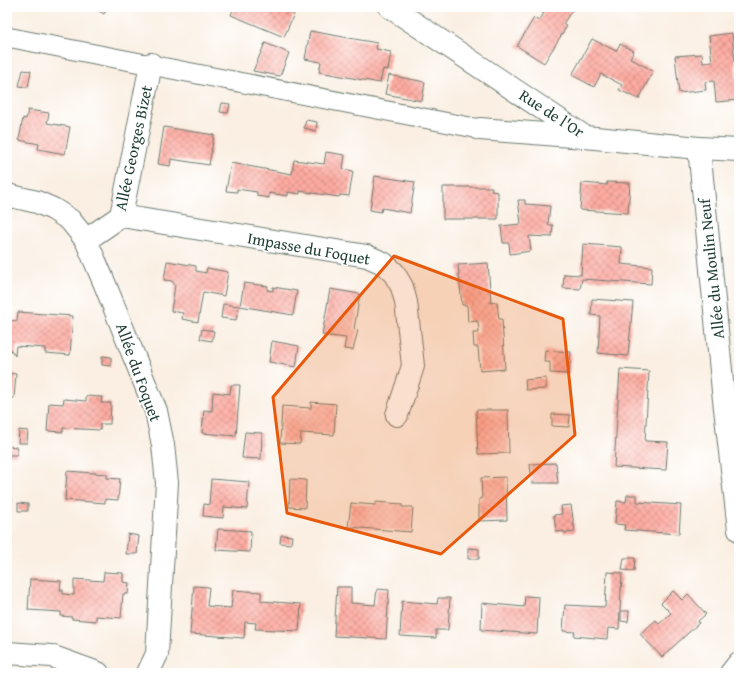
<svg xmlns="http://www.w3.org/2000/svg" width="746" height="680" font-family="'Gentium Book Plus',serif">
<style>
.building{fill:url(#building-cross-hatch)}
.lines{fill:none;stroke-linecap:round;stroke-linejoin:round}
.pedestrian-casing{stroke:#6c7b71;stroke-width:21}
.minor-casing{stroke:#6c7b71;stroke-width:24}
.pedestrian{stroke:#fff;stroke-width:19}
.minor{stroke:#fff;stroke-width:22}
.marked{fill:#e8590c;fill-opacity:0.2;stroke:#e8590c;stroke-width:3;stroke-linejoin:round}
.labels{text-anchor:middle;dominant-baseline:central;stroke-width:3.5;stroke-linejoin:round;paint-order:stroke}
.street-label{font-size:16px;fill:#1f3d34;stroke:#fff}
</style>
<defs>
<pattern id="building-cross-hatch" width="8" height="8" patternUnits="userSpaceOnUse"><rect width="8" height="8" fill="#feaba1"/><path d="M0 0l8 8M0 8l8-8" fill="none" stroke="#cd8c84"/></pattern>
</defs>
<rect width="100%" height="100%" fill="#fff"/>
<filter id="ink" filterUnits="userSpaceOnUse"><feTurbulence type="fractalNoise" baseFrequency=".025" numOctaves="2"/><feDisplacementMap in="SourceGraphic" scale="8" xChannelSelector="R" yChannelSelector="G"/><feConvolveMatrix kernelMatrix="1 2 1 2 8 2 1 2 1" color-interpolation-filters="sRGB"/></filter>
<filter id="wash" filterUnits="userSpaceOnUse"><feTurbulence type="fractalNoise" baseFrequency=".012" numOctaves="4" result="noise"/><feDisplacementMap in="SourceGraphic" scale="16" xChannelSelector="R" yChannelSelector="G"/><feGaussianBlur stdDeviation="0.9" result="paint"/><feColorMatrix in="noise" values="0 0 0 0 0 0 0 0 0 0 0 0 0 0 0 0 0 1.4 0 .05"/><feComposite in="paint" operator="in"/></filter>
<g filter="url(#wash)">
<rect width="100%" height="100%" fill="#faefe2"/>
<g id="blocks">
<g class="building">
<polygon points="93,7 105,7 107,9 104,14"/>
<polygon points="234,7 285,7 284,10 294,14 284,37 231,15"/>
<polygon points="541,7 574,7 563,24 567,26 544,63 517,46 534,18 539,21 544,13 539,10"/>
<polygon points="310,31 377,43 376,49 391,52 388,70 383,69 380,83 319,72 321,62 305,59"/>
<polygon points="732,33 739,100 716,102 714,81 705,82 706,90 679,93 675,56 702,54 703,63 712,62 709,36"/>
<polygon points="592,39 616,51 620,44 634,51 630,58 653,71 639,99 619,90 622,85 601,74 594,87 572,75"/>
<polygon points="265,43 289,53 280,76 253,71"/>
<polygon points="23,70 31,71 28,87 19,86"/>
<polygon points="389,75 425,82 422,101 385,94"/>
<polygon points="222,103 230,104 228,113 220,112"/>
<polygon points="28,110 49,113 47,123 70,127 65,154 38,149 39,144 19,140 23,118 26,119"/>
<polygon points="306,120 317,122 316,131 304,128"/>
<polygon points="164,127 214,135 209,165 171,159 170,166 158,164"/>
<polygon points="326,152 345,155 343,169 353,171 349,196 340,195 339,197 300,191 300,194 288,192 288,196 269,193 269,198 257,196 257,192 237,189 237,192 226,191 231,163 292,174 294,160 324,164"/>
<polygon points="375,176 415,182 410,213 382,208 381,212 370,210"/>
<polygon points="607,182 630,183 628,213 580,210 582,183 607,185"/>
<polygon points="443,187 492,187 491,191 498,192 498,219 443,219"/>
<polygon points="518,200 525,200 525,204 550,206 548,225 553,225 552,237 529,236 531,251 510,254 509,243 503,243 501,226 521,224"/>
<polygon points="583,244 622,247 621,264 652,267 651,284 582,279 580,289 563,288 564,274 581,275"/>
<polygon points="167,261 196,266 196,271 206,273 207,268 228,272 224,296 203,292 198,322 182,319 183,313 171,311 175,285 172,281 164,280"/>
<polygon points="488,263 491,303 497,302 499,319 502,319 505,369 480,371 478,347 474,347 473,333 479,333 478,321 468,322 467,305 462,305 458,265"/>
<polygon points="244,283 268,286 267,290 273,291 273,287 297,291 293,315 240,306"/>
<polygon points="330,289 360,294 354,329 358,330 353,350 344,349 346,338 322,335"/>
<polygon points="592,299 633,302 628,356 598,353 600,316 591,315"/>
<polygon points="223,304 239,306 236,320 221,318"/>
<polygon points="18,312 73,316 70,355 45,353 45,348 16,346 15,356 7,344 7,329 8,320 17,321"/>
<polygon points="202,329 214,331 212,341 200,339"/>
<polygon points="272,341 299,346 296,367 269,362"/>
<polygon points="545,350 571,352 569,374 550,373 550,362 544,362"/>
<polygon points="102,356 111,357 111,366 102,365"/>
<polygon points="620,369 649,371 645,441 668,442 666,470 614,467"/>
<polygon points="7,373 16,374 14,398 7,398"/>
<polygon points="546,378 546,389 526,390 525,380"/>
<polygon points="231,385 240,385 236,436 202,433 204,410 212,411 213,392 230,394"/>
<polygon points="86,396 102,397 101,403 111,403 110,424 100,424 100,430 63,428 63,432 47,431 49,403 63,404 64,399 86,401"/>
<polygon points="311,402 336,404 334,435 301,433 300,444 280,443 282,406 311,408"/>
<polygon points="476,410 508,410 509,453 478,454"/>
<polygon points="552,414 570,415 569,427 552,426"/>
<polygon points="19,430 28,431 27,443 18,443"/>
<polygon points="245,432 262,433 261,459 242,458"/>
<polygon points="7,446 17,447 17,455 7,455"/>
<polygon points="556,463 558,483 532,483 530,464"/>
<polygon points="67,471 107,474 107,478 120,479 118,500 105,499 105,503 65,500"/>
<polygon points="506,477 507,520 479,521 479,499 482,499 481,478"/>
<polygon points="211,479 249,482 247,509 224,507 223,518 203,516 204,504 209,505"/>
<polygon points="290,479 306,480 305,508 289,507"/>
<polygon points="627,495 637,495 637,502 681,505 679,534 624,530 625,525 615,524 617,501 626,502"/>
<polygon points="7,497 12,498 11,514 7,513"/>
<polygon points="376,502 402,504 402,507 413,507 411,532 348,527 351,503 375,505"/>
<polygon points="18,503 28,504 28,511 18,511"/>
<polygon points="571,505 575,532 564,533 564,531 556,532 554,515 562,514 561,506"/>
<polygon points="218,529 251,531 250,552 216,550"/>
<polygon points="128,534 139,536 137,554 126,554"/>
<polygon points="281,535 292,536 291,544 280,543"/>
<polygon points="468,548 479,549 479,559 468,559"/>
<polygon points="624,558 635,558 634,571 622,570"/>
<polygon points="104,572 123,573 123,582 129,583 128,594 123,594 121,618 96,616 96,621 72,619 72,617 61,616 61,612 28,610 30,579 61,581 60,590 63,590 63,594 74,595 74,579 103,581"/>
<polygon points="607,572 622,573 619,629 608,628 607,639 574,636 575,632 563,631 565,605 605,607"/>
<polygon points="194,586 209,587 207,606 231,608 233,590 261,592 261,601 301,604 299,631 255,629 256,623 245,622 244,638 190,634"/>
<polygon points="337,587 351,587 351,603 375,605 377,589 389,590 386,639 334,636"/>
<polygon points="673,591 682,600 688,594 706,614 698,621 699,623 662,657 640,634 656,620 659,624 671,613 661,603"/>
<polygon points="525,596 539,597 537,634 481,630 482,603 524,607"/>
<polygon points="438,598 450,598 448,630 436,630 436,638 400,636 402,601 437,604"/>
<polygon points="621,611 629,611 628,622 621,621"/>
</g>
</g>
</g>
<g filter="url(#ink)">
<use href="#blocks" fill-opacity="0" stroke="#6c7b71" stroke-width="1"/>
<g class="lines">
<defs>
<polyline id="pedestrian" points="7,37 480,129"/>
<g id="minor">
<polyline points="390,7 585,137 699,148 739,150"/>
<polyline points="480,129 584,137"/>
<polyline points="699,148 723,391 739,530"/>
<polyline points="7,195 37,202 53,209 70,220 86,240 104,282 156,411 163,445 167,483 157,654 148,673"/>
<polyline points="121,216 367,256 383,263 394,273 402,287 406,302 413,366 397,415"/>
<polyline points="86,240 121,216 151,64"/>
<polyline points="7,653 51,656 98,673"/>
<polyline points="731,673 739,663"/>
</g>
</defs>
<use href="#pedestrian" class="pedestrian-casing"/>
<use href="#minor" class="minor-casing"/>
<use href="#pedestrian" class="pedestrian"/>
<use href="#minor" class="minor"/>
</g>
</g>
<path class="marked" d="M394 256 563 319 575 435 441 554 287 513 273 397Z"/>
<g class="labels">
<g class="street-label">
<text transform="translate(552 113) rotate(33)">Rue de l'Or</text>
<text transform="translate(133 148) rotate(-78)">Allée Georges Bizet</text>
<text transform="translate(309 248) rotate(10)">Impasse du Foquet</text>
<text transform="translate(711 269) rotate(-96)">Allée du Moulin Neuf</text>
<text transform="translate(139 372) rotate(70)">Allée du Foquet</text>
</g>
</g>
<rect width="746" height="680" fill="none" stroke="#fff" stroke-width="24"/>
</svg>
